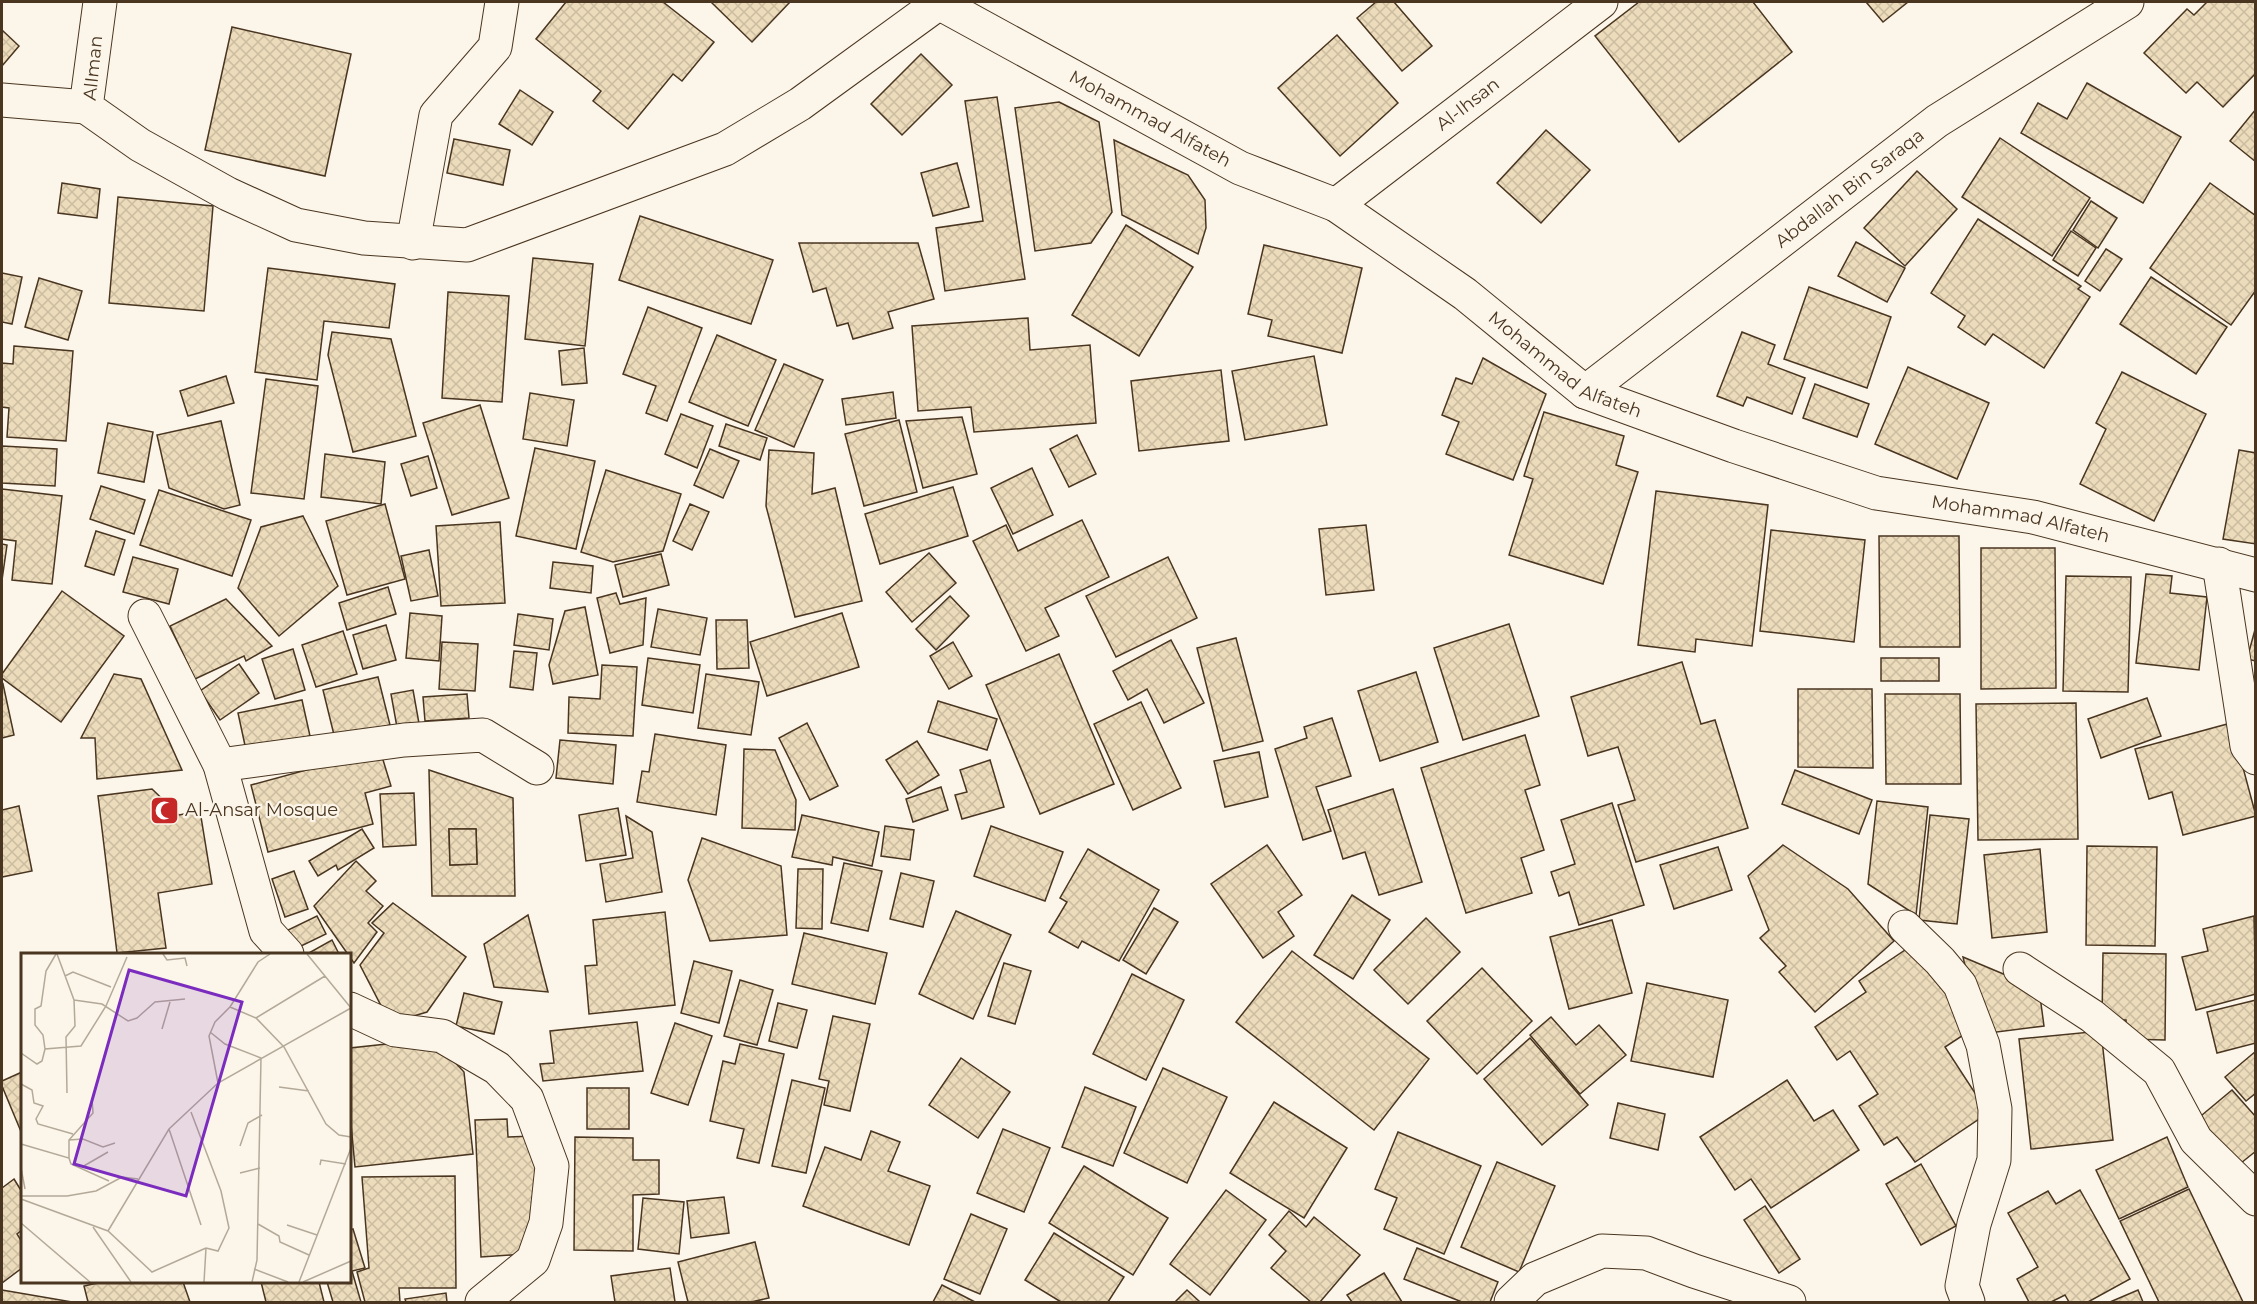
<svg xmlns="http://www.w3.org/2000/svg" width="2257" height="1304" font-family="Montserrat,sans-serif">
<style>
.building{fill:url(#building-cross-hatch);stroke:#4a3520;stroke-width:1.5;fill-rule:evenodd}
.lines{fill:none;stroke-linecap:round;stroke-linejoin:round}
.minor-casing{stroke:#4a3520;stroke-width:35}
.minor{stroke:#fbf6e9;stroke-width:33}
.labels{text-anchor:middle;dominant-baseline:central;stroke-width:4.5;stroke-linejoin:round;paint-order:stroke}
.street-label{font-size:18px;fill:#4a3520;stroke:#fbf6e9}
.poi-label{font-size:18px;fill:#4a3520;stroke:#fbf6e9;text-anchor:start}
.inset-road{fill:none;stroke:#b4a999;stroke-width:1.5}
.view{fill:#7b2cbf;fill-opacity:0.15;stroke:#7b2cbf;stroke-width:3}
.inset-edge{fill:none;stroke:#4a3520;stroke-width:3}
</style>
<defs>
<pattern id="building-cross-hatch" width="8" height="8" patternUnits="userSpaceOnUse" patternTransform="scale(1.5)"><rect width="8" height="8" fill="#ecdcbc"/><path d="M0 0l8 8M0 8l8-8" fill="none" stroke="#ccbda1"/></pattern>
</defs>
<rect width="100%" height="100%" fill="#fbf6e9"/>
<g class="building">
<polygon points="566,2 663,2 714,42 682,81 673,74 628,129 593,101 601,91 536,39"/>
<polygon points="711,2 790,2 752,42"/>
<polygon points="1376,2 1394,2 1432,46 1402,71 1357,18"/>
<polygon points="1639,2 1753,2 1792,52 1679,142 1595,36"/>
<polygon points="1866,2 1908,2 1883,22"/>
<polygon points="2207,2 2256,2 2256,73 2223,107 2197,82 2186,93 2144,53 2187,9 2194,15"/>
<polygon points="232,27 351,54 325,176 205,150"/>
<polygon points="2,30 19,46 2,66"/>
<polygon points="1337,35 1398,103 1340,156 1278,88"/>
<polygon points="921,54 952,85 902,135 871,104"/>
<polygon points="2087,83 2181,137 2143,203 2021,133 2038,103 2067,119"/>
<polygon points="520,90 553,112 532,145 499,124"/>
<polygon points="997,97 1025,279 945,291 936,228 983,221 965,101"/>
<polygon points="1059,102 1099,122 1112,212 1091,243 1035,251 1015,108"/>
<polygon points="2256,109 2256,162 2230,141"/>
<polygon points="1546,130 1590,170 1541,223 1497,183"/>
<polygon points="2000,138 2090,198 2052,256 1962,197"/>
<polygon points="454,139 510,150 503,185 447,173"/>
<polygon points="1114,140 1188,175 1205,200 1206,228 1198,254 1122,215"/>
<polygon points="957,163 969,207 933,216 921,173"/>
<polygon points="1917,171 1957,209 1905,266 1864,228"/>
<polygon points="62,183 100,189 97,218 58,213"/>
<polygon points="2210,183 2256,216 2256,290 2231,325 2150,268"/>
<polygon points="118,197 213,206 204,311 109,303"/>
<polygon points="2091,201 2117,218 2098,248 2073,230"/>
<polygon points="640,216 773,260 751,324 619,280"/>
<polygon points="1978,219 2081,286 2078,289 2090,297 2044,368 1993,334 1985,345 1958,327 1965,316 1931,293"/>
<polygon points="1126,225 1193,267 1139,356 1072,315"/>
<polygon points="2071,231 2096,248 2078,276 2053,260"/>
<polygon points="1856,242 1905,268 1887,302 1838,276"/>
<polygon points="799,243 918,243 934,299 888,312 893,328 853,339 848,323 837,326 826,288 813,292"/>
<polygon points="1264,245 1362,268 1342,353 1268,336 1272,320 1248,314"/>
<polygon points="2106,249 2122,259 2100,291 2085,281"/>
<polygon points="533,258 593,264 585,346 525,339"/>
<polygon points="268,268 395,284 389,328 324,321 317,380 255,372"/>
<polygon points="2,273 22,277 12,324 2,322"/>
<polygon points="2151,277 2227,327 2196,374 2120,324"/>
<polygon points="39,278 82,291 68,340 25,327"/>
<polygon points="1809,287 1891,317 1867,388 1784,359"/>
<polygon points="448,292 509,296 502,402 442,398"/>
<polygon points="648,307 702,328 667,421 646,413 656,386 623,374"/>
<polygon points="1028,318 1030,350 1090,345 1096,423 974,432 971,407 918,411 912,326"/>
<polygon points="332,332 391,339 416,436 353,452 328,355"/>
<polygon points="1742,332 1775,345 1768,364 1805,378 1792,414 1747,397 1743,406 1717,396"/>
<polygon points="717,335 776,360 748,426 689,402"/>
<polygon points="14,346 73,351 66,441 7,437 9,408 2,407 2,363 13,364"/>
<polygon points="584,348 587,383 562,385 559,351"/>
<polygon points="1314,356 1327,425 1245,440 1232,371"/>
<polygon points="1483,358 1546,394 1513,480 1446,454 1459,422 1442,415 1456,378 1472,384"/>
<polygon points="784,364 823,380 794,447 755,430"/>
<polygon points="1908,367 1989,403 1957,479 1875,444"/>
<polygon points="1221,370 1229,441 1139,451 1131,381"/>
<polygon points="2122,372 2206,414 2154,521 2080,484 2106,429 2096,423"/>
<polygon points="226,376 234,403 188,416 180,391"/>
<polygon points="266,379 318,386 304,499 251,493"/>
<polygon points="1815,384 1869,404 1857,437 1803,418"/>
<polygon points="893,392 896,418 846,425 842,399"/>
<polygon points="530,393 574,400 567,446 523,439"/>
<polygon points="480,405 509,498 452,515 423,423"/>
<polygon points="1544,412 1624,436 1616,465 1638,472 1603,584 1509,555 1533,479 1524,476"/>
<polygon points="681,414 713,426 697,468 665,454"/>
<polygon points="962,417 977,474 923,488 906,421"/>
<polygon points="899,420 917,492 864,506 845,434"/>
<polygon points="221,421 240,505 224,509 169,488 157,435"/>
<polygon points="108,423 153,432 144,482 98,473"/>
<polygon points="726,424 767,438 760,460 719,446"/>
<polygon points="1077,435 1096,474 1069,487 1050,449"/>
<polygon points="2,446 57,449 55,486 2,483"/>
<polygon points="535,448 595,461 576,549 516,536"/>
<polygon points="710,449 739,461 723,498 694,485"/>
<polygon points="769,450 814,453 812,494 835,488 862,601 795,617 766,506"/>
<polygon points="2239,450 2256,453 2256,544 2223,539"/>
<polygon points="325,454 385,462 381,504 321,497"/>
<polygon points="428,456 437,488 411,496 401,464"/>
<polygon points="1032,468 1053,515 1013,534 991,488"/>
<polygon points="606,470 681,494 663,551 613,562 581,552"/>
<polygon points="101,486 145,500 134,534 90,519"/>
<polygon points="953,487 968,536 880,564 865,514"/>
<polygon points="2,489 62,496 52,584 12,580 16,541 2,539"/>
<polygon points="159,490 251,520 232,576 140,545"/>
<polygon points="1656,491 1768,505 1752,646 1696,639 1695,652 1638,645"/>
<polygon points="385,504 405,579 347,595 326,521"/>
<polygon points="690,504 709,512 692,550 673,541"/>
<polygon points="303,516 338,586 279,636 238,588 261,527"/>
<polygon points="1082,520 1109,577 1045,608 1059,636 1026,651 973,541 1006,525 1018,551"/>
<polygon points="500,522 505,603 441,606 436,526"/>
<polygon points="1366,525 1374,590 1326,595 1319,529"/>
<polygon points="1771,530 1865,540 1854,642 1760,631"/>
<polygon points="96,531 125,540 114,575 85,566"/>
<polygon points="1879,536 1959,536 1960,647 1880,647"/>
<polygon points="2,544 7,545 2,580"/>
<polygon points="1981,548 2055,548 2056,688 1981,689"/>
<polygon points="429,550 438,596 411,601 401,556"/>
<polygon points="929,553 956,583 912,622 886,592"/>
<polygon points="661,554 669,585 623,597 615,565"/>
<polygon points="133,557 178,569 169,604 123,592"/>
<polygon points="1168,557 1197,618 1116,657 1086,596"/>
<polygon points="553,562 593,566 591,593 550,588"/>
<polygon points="2146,574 2172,576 2170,593 2207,597 2199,670 2136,663"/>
<polygon points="2066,576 2131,577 2128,692 2063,691"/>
<polygon points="388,587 396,614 347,630 339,603"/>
<polygon points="62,591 124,636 61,722 2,678 2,674"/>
<polygon points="616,593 620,604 646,598 643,645 610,653 597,598"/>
<polygon points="950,596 969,616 936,650 916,629"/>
<polygon points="226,599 272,646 246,661 244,656 195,679 170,626"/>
<polygon points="585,607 598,675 553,684 549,665 565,611"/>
<polygon points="658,609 707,618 700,655 651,647"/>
<polygon points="410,613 442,616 439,661 406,658"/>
<polygon points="842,613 859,667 767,696 750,642"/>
<polygon points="518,614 553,619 549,650 514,645"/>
<polygon points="716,620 747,620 749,668 717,669"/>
<polygon points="1509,624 1539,716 1463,740 1434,648"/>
<polygon points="386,625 396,660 363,669 353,635"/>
<polygon points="2256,626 2256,661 2247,659"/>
<polygon points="343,631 357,674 316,687 302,645"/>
<polygon points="1236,638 1263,741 1223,751 1197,648"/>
<polygon points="1171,640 1204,703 1164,723 1147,689 1128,700 1113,671"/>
<polygon points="442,642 478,644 475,691 439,689"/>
<polygon points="953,642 972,676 949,689 930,656"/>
<polygon points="293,649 305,690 275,699 262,659"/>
<polygon points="514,651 537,653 533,690 510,687"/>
<polygon points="1059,654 1114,784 1040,814 986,685"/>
<polygon points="648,658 700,665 693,713 642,705"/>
<rect x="1881" y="658" width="58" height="23"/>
<polygon points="1682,662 1701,724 1715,720 1748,828 1636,862 1618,805 1635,800 1618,747 1588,756 1571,697"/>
<polygon points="239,664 259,693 220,720 200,691"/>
<polygon points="602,665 637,667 633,736 568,733 569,697 600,699"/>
<polygon points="1416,672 1438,742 1380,761 1358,691"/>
<polygon points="114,674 141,679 182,770 97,779 95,738 81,738"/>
<polygon points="706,674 759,682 751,735 698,728"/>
<polygon points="378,677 390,725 335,739 323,690"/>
<polygon points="3,684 14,735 2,738 2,685"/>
<polygon points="1798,689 1872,689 1873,768 1798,767"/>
<polygon points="413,690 420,729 398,733 391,694"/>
<polygon points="467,694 469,718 425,721 423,697"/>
<polygon points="1885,694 1960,694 1961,784 1886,784"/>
<polygon points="2147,698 2161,736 2101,758 2088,719"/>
<polygon points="302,700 310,736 246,750 238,713"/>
<polygon points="938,701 997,719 987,750 928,732"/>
<polygon points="1141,702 1181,788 1133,810 1094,724"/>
<polygon points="2076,703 2078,839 1978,840 1976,704"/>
<polygon points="1332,718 1351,776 1316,787 1331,831 1303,840 1275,749 1307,738 1304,727"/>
<polygon points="807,723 838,786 810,800 779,738"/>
<polygon points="2231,723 2256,816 2183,835 2172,792 2149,799 2135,749"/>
<polygon points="655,734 726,745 716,815 637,802 642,771 649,772"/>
<polygon points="1525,735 1540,785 1525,790 1544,850 1521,858 1532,893 1466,913 1421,768"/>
<polygon points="560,740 616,745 613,784 556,778"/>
<polygon points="917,741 939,775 908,794 886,760"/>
<polygon points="744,749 775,750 796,800 795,830 742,828"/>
<polygon points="380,750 391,786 365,793 373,824 268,852 251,785"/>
<polygon points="1259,752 1268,797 1225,807 1214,761"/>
<polygon points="990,760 1004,807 962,819 955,795 967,792 960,770"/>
<path d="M429 770 513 798 515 896H432ZM449 829H476L477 864 450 865Z"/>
<polygon points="1795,770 1872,800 1859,834 1782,804"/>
<polygon points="941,787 948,810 913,822 906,799"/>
<polygon points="152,789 179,815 200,811 212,884 158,893 166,948 117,953 98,796"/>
<polygon points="1393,789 1422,882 1379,895 1365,852 1343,859 1328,810"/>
<polygon points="414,793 416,845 383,847 380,794"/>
<polygon points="1877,801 1928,807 1916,915 1868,884"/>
<polygon points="1612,803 1644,905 1579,925 1569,892 1559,896 1551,872 1575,864 1561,820"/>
<polygon points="19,806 32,871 2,877 2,810"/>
<polygon points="618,808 626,855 586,861 579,815"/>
<polygon points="802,815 879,832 872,866 833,857 832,865 792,857"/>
<polygon points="1930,815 1969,819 1957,924 1919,920"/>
<polygon points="626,816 652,832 662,892 606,902 600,864 633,858"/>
<polygon points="885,826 914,830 910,860 881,856"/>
<polygon points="991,826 1063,852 1045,901 974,876"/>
<polygon points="362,829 374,848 338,870 336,865 318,876 309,861"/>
<polygon points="449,829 476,829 477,864 450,865"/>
<polygon points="702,838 781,866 787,935 710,941 688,880"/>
<polygon points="1267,845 1302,895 1278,912 1294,936 1263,958 1211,884"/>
<polygon points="1783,845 1848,889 1894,941 1815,1012 1779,972 1786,966 1760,938 1769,930 1748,876"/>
<polygon points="2087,846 2157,847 2155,946 2086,945"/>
<polygon points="1718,847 1732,890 1674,909 1660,865"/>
<polygon points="1088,849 1159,890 1119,961 1082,941 1078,948 1049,932 1067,902 1060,898"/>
<polygon points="2040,849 2047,932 1992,938 1984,855"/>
<polygon points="356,861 376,881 366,891 383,906 368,923 377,932 354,963 314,906"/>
<polygon points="844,863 882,871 868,931 831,923"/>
<polygon points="798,869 823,869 822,929 796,928"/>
<polygon points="294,871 308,909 285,917 272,879"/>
<polygon points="901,873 934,881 923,927 890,919"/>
<polygon points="1352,895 1390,920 1353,979 1314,955"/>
<polygon points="393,903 466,957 427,1012 390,1023 360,965 384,933 372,923"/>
<polygon points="1154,908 1178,922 1146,974 1123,960"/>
<polygon points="956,911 1011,935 973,1019 919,994"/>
<polygon points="665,912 675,1005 589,1014 585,966 597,965 593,920"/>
<polygon points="528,915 548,992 494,987 484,944"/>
<polygon points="317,916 326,934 297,948 288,930"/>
<polygon points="2254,916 2256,994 2196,1010 2182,957 2208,951 2203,929"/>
<polygon points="1426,918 1460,952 1408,1004 1374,970"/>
<polygon points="1612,920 1632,993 1569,1009 1550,937"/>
<polygon points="804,933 887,953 875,1004 792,984"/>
<polygon points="332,940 339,954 307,954"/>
<polygon points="1914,944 1971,1030 1945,1047 1988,1113 1915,1162 1897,1137 1884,1145 1859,1106 1878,1094 1850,1051 1837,1060 1815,1027 1866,992 1859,981"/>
<polygon points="1292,951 1429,1059 1374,1130 1236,1022"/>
<polygon points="2103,953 2166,954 2165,1040 2126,1039 2126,1020 2102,1020"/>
<polygon points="1963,957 2039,989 2044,1026 1981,1034"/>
<polygon points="694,961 732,971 719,1023 681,1013"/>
<polygon points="1004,963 1031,971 1015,1024 988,1016"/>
<polygon points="1482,968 1532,1021 1477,1074 1427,1021"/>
<polygon points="1132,974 1184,1000 1146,1080 1093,1054"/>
<polygon points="740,980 773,990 757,1045 724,1036"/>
<polygon points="1647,983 1728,1000 1713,1077 1631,1061"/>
<polygon points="464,993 502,1002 494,1034 456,1026"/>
<polygon points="2256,1000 2256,1043 2217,1053 2207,1012"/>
<polygon points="778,1003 807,1010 797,1048 769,1041"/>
<polygon points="833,1016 870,1024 850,1111 824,1105 829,1081 819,1079"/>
<polygon points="1551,1017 1576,1045 1599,1025 1626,1055 1580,1094 1530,1035"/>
<polygon points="637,1022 643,1071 543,1081 540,1064 554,1063 550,1031"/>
<polygon points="675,1023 712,1036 688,1105 651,1093"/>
<polygon points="2101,1031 2113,1140 2031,1149 2019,1039"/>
<polygon points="1530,1038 1588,1105 1542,1145 1484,1079"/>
<polygon points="433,1039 464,1072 473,1154 355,1167 350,1113 350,1048"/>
<polygon points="740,1044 784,1054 759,1163 737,1158 744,1129 710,1121 723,1061 735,1064"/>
<polygon points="2256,1051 2256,1093 2246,1101 2225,1077"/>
<polygon points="961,1058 1010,1092 978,1138 929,1105"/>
<polygon points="1163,1068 1227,1097 1187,1183 1124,1153"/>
<polygon points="22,1072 22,1134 2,1086 2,1081"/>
<polygon points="792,1080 825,1088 806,1173 772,1166"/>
<polygon points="1787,1080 1814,1121 1833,1110 1859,1150 1771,1208 1751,1179 1735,1190 1700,1137"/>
<polygon points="1085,1087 1136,1107 1113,1166 1062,1147"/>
<rect x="587" y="1088" width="42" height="41"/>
<polygon points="2232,1090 2256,1117 2256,1151 2236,1167 2196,1120"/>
<polygon points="1274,1102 1347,1148 1304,1218 1230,1173"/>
<polygon points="1618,1103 1665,1114 1658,1150 1610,1138"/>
<polygon points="507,1119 508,1137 534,1136 536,1179 525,1254 481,1257 475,1120"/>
<polygon points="1003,1129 1050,1148 1024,1212 977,1193"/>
<polygon points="871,1131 900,1142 888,1171 930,1186 909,1245 803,1206 825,1147 861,1160"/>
<polygon points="1398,1132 1481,1166 1444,1254 1384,1229 1397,1198 1375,1189"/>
<polygon points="575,1137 633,1138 633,1160 659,1160 659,1194 633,1195 633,1251 574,1250"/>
<polygon points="2167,1137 2188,1187 2119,1219 2096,1170"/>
<polygon points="1497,1162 1555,1186 1519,1272 1461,1247"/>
<polygon points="1921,1164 1956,1226 1921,1245 1886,1184"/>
<polygon points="1084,1166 1168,1218 1133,1275 1049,1223"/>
<polygon points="455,1176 456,1288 399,1288 400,1302 365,1302 357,1272 369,1268 362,1177"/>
<polygon points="14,1179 22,1192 22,1230 17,1234 22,1242 22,1268 2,1283 2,1188"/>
<polygon points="2189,1189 2243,1302 2159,1302 2120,1221"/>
<polygon points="1226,1190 1266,1220 1210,1295 1170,1264"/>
<polygon points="2080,1190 2130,1279 2088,1302 2069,1302 2065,1295 2051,1302 2029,1302 2017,1279 2038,1267 2008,1213 2048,1191 2056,1204"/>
<polygon points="724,1197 729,1233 691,1238 687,1201"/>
<polygon points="643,1198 684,1202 679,1254 638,1249"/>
<polygon points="1765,1206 1800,1259 1779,1273 1744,1220"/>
<polygon points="1289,1211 1306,1227 1314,1217 1360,1255 1320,1302 1311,1302 1271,1268 1286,1251 1269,1235"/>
<polygon points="971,1214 1007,1229 980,1294 944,1279"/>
<polygon points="353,1229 365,1268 352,1271 361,1302 333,1302 327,1282 350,1282 350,1230"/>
<polygon points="1054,1233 1124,1277 1108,1302 1061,1302 1025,1280"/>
<polygon points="755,1242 769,1298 751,1302 688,1302 678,1262"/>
<polygon points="1417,1248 1498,1282 1490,1302 1462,1302 1404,1279"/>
<polygon points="670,1268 675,1302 615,1302 611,1276"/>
<polygon points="1384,1273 1402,1302 1352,1302 1347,1295"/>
<polygon points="102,1282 183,1282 190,1302 88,1302 84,1286"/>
<polygon points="261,1282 319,1282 324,1302 266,1302"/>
<polygon points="942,1285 975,1302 933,1302"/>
<polygon points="2,1290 72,1302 2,1302"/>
<polygon points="1187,1290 1200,1302 1175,1302"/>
<polygon points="2138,1290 2143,1302 2110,1302"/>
<polygon points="446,1293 447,1302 406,1302 405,1299"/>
</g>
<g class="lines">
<defs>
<g id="minor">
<polyline points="100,2 86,107 140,145 228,194 296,225 364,238 467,245 725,149 800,104 939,3"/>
<path id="s1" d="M937 2 1240 168 1336 205 1465 294 1585 392 1734 446 1876 493 2033 517 2256 575"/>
<polyline points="2,100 86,107"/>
<path id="s2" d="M1336 205 1601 2"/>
<polyline points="413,243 436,115 495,47 502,2"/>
<path id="s3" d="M1585 392 1937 121 2127 2"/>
<polyline points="2219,564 2247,746 2256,758"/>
<polyline points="145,616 220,765 266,931 287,954"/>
<polyline points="220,765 404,740 483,735 537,768"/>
<polyline points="1905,927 1940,961 1960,985 1983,1045 1995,1109 1994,1160 1974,1224 1962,1286 1968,1302"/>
<polyline points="2020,969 2092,1016 2159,1071 2196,1140 2256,1199"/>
<polyline points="350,1009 395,1030 442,1036 497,1068 527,1099 552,1166 546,1223 533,1260 482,1302"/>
<polyline points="1511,1302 1535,1279 1602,1251 1646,1253 1694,1271 1789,1302"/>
</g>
</defs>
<use href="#minor" class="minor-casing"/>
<use href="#minor" class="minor"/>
</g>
<defs>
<symbol id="mosque-square" viewBox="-11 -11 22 22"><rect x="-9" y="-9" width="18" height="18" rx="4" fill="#c62828" stroke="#fbf6e9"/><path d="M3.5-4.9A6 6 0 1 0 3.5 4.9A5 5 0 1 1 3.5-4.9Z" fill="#fff"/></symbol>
</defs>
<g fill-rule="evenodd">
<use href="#mosque-square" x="148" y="794" width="33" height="33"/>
</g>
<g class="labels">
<g class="street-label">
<text transform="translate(93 68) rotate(-84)">AlIman</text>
<text stroke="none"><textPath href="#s2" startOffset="166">Al-Ihsan</textPath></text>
<text stroke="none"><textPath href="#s1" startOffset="243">Mohammad Alfateh</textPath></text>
<text stroke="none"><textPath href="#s3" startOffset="334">Abdallah Bin Saraqa</textPath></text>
<text stroke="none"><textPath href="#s1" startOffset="729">Mohammad Alfateh</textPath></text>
<text stroke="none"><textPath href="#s1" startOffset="1215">Mohammad Alfateh</textPath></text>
</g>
<g class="poi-label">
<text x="185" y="810">Al-Ansar Mosque</text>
</g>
</g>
<g transform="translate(21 953)">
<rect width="330" height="330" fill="#fbf6e9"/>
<path class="inset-road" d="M36 1 53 47 54 73 45 84 46 140M142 1 146 7 164 5 166 13M286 1 330 55M44 23 52 19 90 34M53 47 81 51 107 68 116 65 134 49 164 46M209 54 237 9 249 1M235 65 304 23M141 76 149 49M189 79 204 91 240 105 236 307 231 329M24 96 22 82 14 72V56L20 53 25 18 35 1M0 100 16 111 21 108 24 96 60 93 85 53 106 4M197 130 188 83 194 69 209 54 235 65 263 94 305 171 318 182 330 184M0 131 11 137 13 150 22 153 15 166 17 171 52 181M258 134 288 138M170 159 200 238 208 275 197 298 185 295M148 176 180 272M48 187 62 186 82 194 94 190M0 191 48 205 50 211 88 228M219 193 227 170 241 162M48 205V187L72 160 71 146M299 212 300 207 325 211M61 214 87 199M0 215 4 236M219 220 239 215M0 243H46L75 238 101 224 117 226M0 246 87 278 131 319 185 295M0 270 69 329M237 271 258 283 259 289 288 302M266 272 296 282M72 274 110 329M87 278 148 176 197 130 330 55M233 316 267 329M183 329 185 295M278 329 330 195M282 329 330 308"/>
<path class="view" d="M108 17 221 49 165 243 53 211Z"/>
<rect width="330" height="330" class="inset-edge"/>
</g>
<rect width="2257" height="1304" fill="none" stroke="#4a3520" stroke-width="6"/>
</svg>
